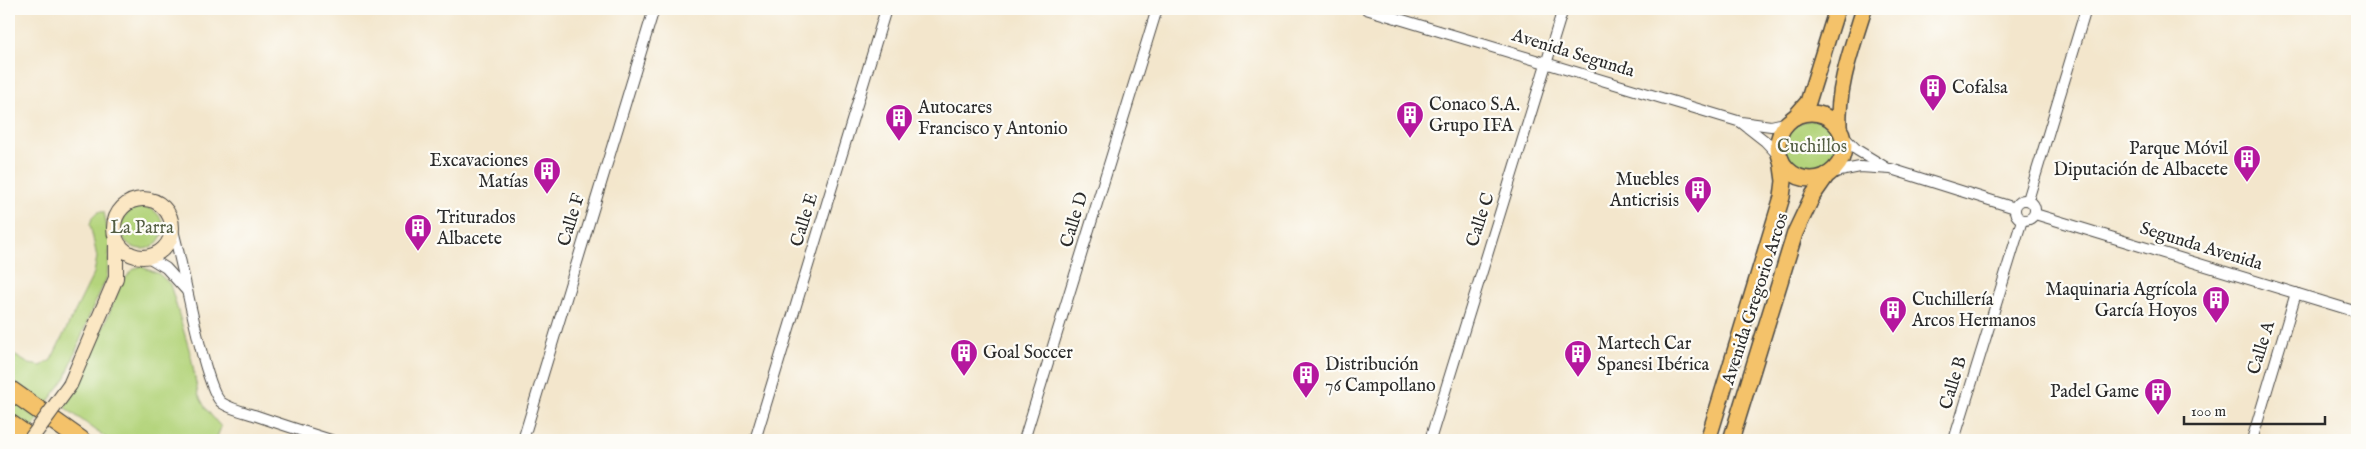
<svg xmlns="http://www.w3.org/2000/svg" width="2366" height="449" font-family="'IM FELL English',serif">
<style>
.green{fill:#b4d47c;stroke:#708054}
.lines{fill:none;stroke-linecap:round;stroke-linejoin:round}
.minor-casing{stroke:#494743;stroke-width:12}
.secondary-casing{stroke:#494743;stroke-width:16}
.primary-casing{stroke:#494743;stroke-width:18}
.motorway-casing{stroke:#494743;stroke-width:20}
.minor{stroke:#fff;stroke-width:10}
.secondary{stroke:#fbe7c3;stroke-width:14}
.primary{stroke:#f4c26a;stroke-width:15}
.motorway{stroke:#f4c26a;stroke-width:18}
.secondary-bridge-casing{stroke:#494743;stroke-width:16;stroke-linecap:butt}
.secondary-bridge{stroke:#fbe7c3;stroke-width:14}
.labels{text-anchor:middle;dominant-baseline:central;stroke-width:4.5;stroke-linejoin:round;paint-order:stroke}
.street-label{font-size:18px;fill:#2b2b2b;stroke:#fdfcf7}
.poi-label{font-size:18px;fill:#2b2b2b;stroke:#fdfcf7;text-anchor:start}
.park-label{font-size:18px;fill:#545e43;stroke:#fdfcf7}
</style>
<rect width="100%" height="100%" fill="#fdfcf7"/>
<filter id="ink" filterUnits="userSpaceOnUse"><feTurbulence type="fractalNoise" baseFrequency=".02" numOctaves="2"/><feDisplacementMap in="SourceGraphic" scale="10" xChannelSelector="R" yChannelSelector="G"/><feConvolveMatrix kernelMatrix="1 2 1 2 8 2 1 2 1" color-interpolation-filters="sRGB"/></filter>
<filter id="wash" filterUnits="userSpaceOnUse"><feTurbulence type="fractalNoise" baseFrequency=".0096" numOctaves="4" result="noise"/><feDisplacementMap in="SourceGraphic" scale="20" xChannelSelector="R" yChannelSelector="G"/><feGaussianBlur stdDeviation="1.12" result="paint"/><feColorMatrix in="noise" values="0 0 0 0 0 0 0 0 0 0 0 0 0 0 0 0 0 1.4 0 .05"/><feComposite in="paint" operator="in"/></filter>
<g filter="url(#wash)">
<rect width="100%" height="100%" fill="#f3e6cc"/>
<g class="green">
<circle cx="1812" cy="147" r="27"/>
<circle cx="142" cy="228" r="21"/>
<polygon points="98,212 104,212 110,244 107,277 90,314 66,377 47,403 9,379 9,352 29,364 41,366 51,360 94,273 97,257 90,224 92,218"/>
<polygon points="140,266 159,274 170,284 191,356 198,394 206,409 221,427 216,440 109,440 64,407 78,387 121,285 131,271"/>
<polygon points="9,397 39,418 30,432 9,417"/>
</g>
</g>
<g filter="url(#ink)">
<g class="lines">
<defs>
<g id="minor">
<polyline points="1366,9 1741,122 1771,126 1789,122"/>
<polyline points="1742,123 1765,141 1779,156"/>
<polyline points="1842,135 1857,150 1885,167"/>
<polyline points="1830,173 1860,167 1891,169 2015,208"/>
<circle cx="2025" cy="210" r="10"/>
<polyline points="2028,200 2086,9"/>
<polyline points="2035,214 2357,312"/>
<path d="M172 227C182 257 204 390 222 403 231 409 244 412 254 415 280 424 305 432 331 440"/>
<polyline points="148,257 166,268 186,290"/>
<polyline points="523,440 654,9"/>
<polyline points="755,440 886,9"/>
<polyline points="1024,440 1157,9"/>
<polyline points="1430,440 1563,9"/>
<polyline points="1954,440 2022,220"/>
<polyline points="2252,440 2296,293"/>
</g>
<g id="secondary">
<circle cx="143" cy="228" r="29"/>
<polyline points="70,385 116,278 116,238"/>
</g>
<g id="primary">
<circle cx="1811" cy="146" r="33"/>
<polyline points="1795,117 1808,102 1837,9"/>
<path d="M1839 128C1837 86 1852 48 1864 9"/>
<polyline points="1708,440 1782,197 1784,181 1781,159"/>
<polyline points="1731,440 1795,233 1813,195 1827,175"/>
</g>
<g id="motorway">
<polyline points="9,389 81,440"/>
<polyline points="9,423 33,440"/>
</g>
</defs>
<use href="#minor" class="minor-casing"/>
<use href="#secondary" class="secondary-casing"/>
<use href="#primary" class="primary-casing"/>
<use href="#motorway" class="motorway-casing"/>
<use href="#minor" class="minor"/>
<use href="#secondary" class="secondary"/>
<use href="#primary" class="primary"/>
<use href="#motorway" class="motorway"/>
<defs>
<polyline id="secondary-bridge" points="30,440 70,385"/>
</defs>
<use href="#secondary-bridge" class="secondary-bridge-casing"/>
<use href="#secondary-bridge" class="secondary-bridge"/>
</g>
</g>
<defs>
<symbol id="building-pin" viewBox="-11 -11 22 30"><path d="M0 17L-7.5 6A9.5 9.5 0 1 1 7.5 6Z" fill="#b5179e" stroke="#fdfcf7"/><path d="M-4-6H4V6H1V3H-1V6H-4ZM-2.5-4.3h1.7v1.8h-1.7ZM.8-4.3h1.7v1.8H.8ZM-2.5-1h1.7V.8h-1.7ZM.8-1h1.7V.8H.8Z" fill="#fff"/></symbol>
</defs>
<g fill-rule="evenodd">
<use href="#building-pin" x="1917" y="72" width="32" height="43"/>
<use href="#building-pin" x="1394" y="99" width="32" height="43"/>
<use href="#building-pin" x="883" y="102" width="32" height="43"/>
<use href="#building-pin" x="2231" y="143" width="32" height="43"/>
<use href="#building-pin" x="531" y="155" width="32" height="43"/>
<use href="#building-pin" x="1682" y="174" width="32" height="43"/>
<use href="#building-pin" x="402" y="212" width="32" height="43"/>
<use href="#building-pin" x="2200" y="284" width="32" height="43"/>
<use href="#building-pin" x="1877" y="294" width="32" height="43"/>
<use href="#building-pin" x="948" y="337" width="32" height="43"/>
<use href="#building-pin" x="1562" y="338" width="32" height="43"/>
<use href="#building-pin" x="1290" y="359" width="32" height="43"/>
<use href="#building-pin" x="2142" y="376" width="32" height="43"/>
</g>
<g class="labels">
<g class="street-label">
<text transform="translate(1573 54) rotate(17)">Avenida Segunda</text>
<text transform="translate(572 220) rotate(-73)">Calle F</text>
<text transform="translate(805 220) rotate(-73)">Calle E</text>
<text transform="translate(1075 220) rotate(-73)">Calle D</text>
<text transform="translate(1481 220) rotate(-72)">Calle C</text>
<text transform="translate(2201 247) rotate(17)">Segunda Avenida</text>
<text transform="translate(1756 299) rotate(-72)">Avenida Gregorio Arcos</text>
<text transform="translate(2262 348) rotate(-73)">Calle A</text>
<text transform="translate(1954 383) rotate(-73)">Calle B</text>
</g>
<g class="poi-label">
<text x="1952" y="88">Cofalsa</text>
<text x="1429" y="105">Conaco S.A.<tspan x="1429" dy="21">Grupo IFA</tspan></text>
<text x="918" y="108">Autocares<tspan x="918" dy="21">Francisco y Antonio</tspan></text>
<text x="2228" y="149" text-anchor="end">Parque Móvil<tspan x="2228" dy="21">Diputación de Albacete</tspan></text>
<text x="528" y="161" text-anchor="end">Excavaciones<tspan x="528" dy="21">Matías</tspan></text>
<text x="1679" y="180" text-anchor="end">Muebles<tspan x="1679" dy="21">Anticrisis</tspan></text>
<text x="437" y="218">Triturados<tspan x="437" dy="21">Albacete</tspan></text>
<text x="2197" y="290" text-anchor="end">Maquinaria Agrícola<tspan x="2197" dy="21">García Hoyos</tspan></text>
<text x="1912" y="300">Cuchillería<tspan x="1912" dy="21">Arcos Hermanos</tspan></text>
<text x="1597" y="344">Martech Car<tspan x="1597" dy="21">Spanesi Ibérica</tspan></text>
<text x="983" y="353">Goal Soccer</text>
<text x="1325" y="365">Distribución<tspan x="1325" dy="21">76 Campollano</tspan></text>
<text x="2139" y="392" text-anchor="end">Padel Game</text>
</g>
<g class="park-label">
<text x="1812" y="147">Cuchillos</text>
<text x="142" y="228">La Parra</text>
</g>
</g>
<rect width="2366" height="449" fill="none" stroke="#fdfcf7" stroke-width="30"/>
<path d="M2184 416v8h141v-8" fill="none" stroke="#2b2b2b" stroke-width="2.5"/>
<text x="2191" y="416" font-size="15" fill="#2b2b2b" stroke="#fdfcf7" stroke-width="4" paint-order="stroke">100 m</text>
</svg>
